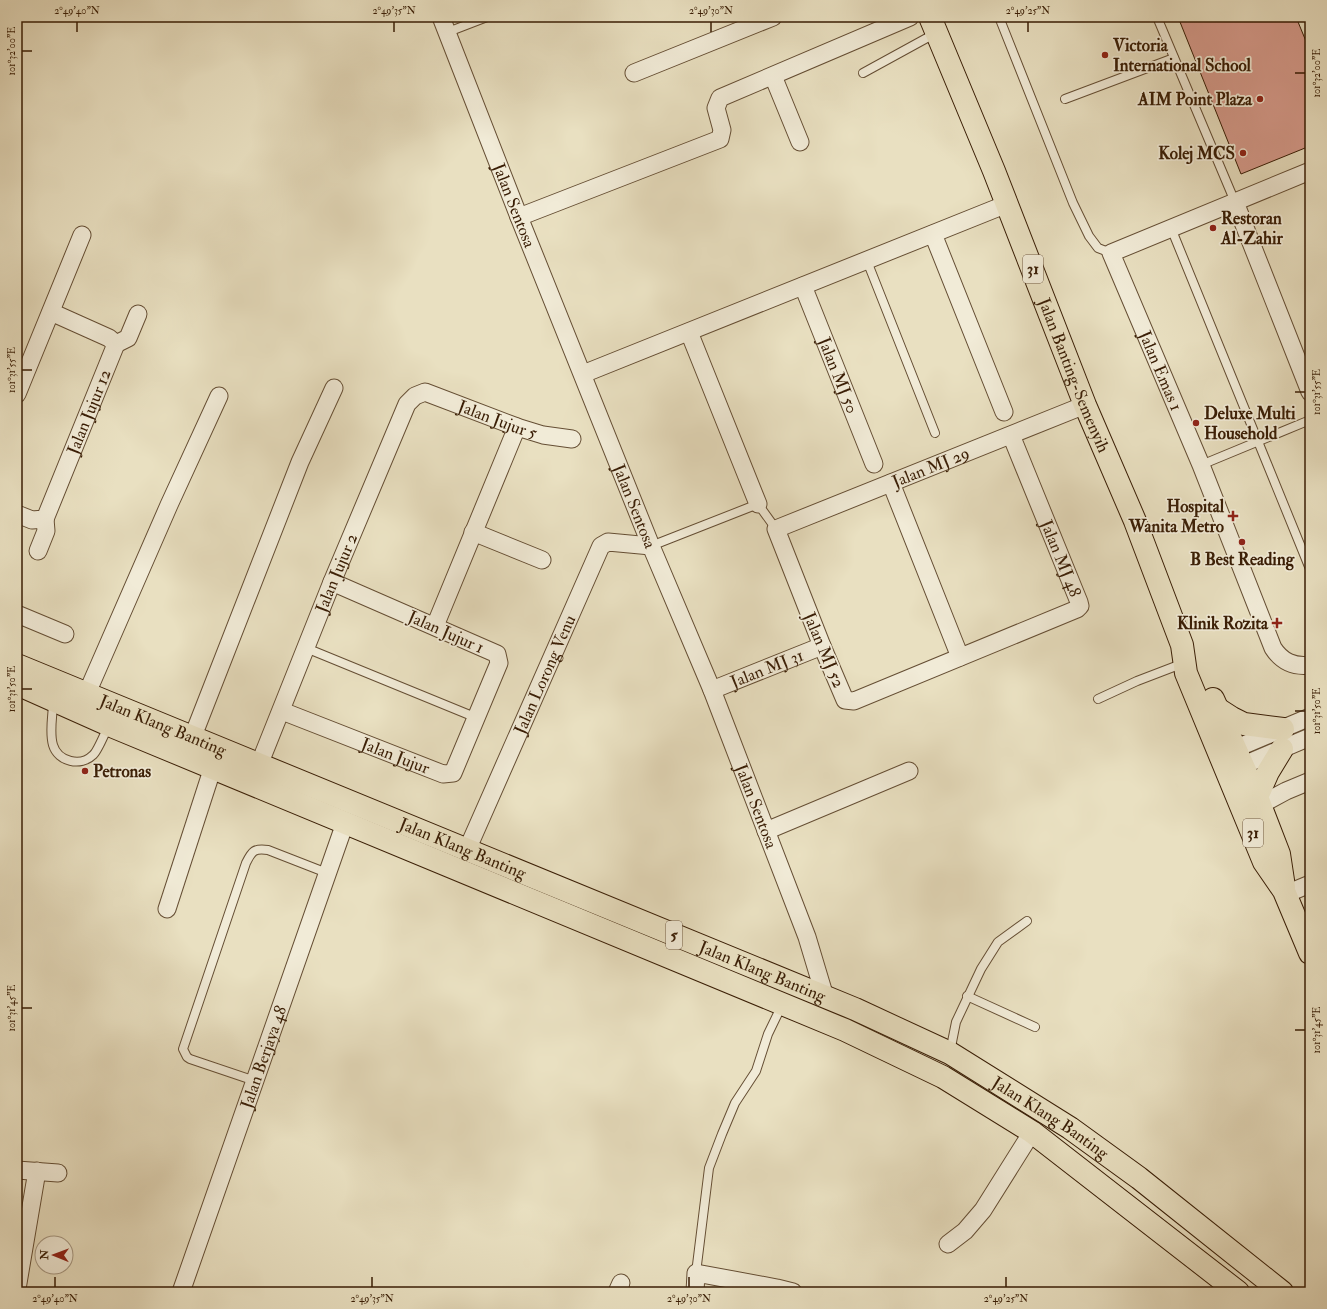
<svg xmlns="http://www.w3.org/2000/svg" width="1327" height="1309" font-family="'IM FELL Double Pica',serif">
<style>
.building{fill:#d69b8c;stroke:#391d05}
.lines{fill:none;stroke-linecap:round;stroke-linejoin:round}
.service-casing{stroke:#654e34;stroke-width:10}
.minor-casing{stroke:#654e34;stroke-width:19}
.primary-casing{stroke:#391d05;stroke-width:24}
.trunk-casing{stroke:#391d05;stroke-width:24}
.service{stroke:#f1ebd7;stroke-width:8}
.minor{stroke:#f1ebd7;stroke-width:17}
.primary{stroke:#e9e0c1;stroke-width:22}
.trunk{stroke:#e9e0c1;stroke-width:22}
.ticks{fill:none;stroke:#391d05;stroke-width:1.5}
.poi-dot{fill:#8f2418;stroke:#f1ebd7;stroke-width:1.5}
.labels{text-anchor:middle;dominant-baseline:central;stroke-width:3.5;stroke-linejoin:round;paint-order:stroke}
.shield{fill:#f1ebd7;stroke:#705b44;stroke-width:1}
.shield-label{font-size:16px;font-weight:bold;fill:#391d05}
.poi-label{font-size:17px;font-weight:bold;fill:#391d05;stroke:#f1ebd7;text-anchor:start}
.street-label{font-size:17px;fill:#391d05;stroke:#f1ebd7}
.neatline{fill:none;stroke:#391d05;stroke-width:1.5}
.ticks-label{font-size:10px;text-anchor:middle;fill:#391d05}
</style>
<rect width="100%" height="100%" fill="#e9e0c1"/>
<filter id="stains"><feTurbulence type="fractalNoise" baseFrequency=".005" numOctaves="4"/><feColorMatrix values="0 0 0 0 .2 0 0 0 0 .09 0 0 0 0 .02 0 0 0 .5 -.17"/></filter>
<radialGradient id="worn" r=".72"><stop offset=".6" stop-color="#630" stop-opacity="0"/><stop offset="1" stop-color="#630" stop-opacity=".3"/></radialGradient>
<polygon class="building" points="1178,17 1296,17 1310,51 1310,146 1241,174"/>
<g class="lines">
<defs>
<g id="service">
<polyline points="999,17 1073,203 1089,236 1098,248 1111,253"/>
<polyline points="1157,17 1235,202"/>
<polyline points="448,32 487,17"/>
<polyline points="863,73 936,33"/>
<polyline points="1065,99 1174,58"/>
<polyline points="1171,228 1310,569"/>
<polyline points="867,261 935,433"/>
<polyline points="1201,465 1310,420"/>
<polyline points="651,546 758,504 776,529"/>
<polyline points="306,648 477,718"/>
<polyline points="1098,699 1137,681 1184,663"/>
<path d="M53 702C53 715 49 732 53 745 58 762 81 767 93 755 98 751 105 732 109 725"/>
<polyline points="967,996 1035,1027"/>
<polyline points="950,1052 956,1022 981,969 998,942 1027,921"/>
<path d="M255 1081 190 1059 187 1057 183 1049 246 863C252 851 254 848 268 850L327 873"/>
<polyline points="696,1273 709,1168 722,1134 735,1103 756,1071 768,1034 782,1005"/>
</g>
<g id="minor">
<path id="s1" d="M441 17 519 217 651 546 712 690 807 937 825 997"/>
<polyline points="634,73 773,17"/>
<polyline points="773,76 800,142"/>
<path id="s2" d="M1310 171 1111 253 1201 465 1273 648C1282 662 1294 667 1310 665"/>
<polyline points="1235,202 1310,392"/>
<polyline points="519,217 720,139 722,130 716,108 720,98 910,17"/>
<polyline points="933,234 1004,412"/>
<path id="s3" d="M803 286 874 464"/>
<polyline points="689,332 758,504"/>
<polyline points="116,344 128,338 138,314"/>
<polyline points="583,374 1007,204"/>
<polyline points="17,394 82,235"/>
<path id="s4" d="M1011 435 1079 602 1080 606 1077 609 854 701 845 700 822 646 776 529 1085 405"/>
<polyline points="891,483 960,657"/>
<path id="s5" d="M17 514 32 520 45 519 116 344 109 338 51 312"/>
<polyline points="473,532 542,560"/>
<polyline points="38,551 46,531 45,519"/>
<polyline points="17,614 65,634"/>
<polyline points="435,626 517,427"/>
<path id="s6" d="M712 690 822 646"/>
<polyline points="87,693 169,505 219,396"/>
<path id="s7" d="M282 711 443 774 453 773 499 663 497 654 332 582"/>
<polyline points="193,736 300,462 334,388"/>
<polyline points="1225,753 1310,717"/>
<path id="s8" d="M259 765 332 582 407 404 415 396 425 392 517 427 543 435 572 439"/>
<polyline points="1232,770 1310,737"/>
<polyline points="1260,805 1286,791 1310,781"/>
<polyline points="766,831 909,771"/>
<path id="s9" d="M467 850 601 546 608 542 651 546"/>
<polyline points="1286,894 1310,884"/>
<polyline points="167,909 213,767"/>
<polyline points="17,1170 58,1173"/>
<polyline points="948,1244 965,1231 983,1210 1032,1132"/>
<polyline points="17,1289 37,1171"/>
<path id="s10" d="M181 1292 345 823"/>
<polyline points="617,1292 621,1283"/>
<polyline points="695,1292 696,1273 777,1288 793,1292"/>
</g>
<g id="primary">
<path id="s11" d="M930 17 994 171 1085 405 1135 521 1182 645 1186 673 1264 862 1284 891 1310 953"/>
<polyline points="1213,699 1257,797 1279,854 1284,887"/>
<polyline points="1218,709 1232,718 1244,724 1283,729"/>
<polyline points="1257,797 1268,772 1282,749"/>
</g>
<g id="trunk">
<path id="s12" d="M17 665 855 1009 950 1053 1070 1128 1139 1178 1282 1292"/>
<polyline points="17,684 109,725 845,1030 943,1077 1032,1132 1238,1292"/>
</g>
</defs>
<use href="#service" class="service-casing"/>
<use href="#minor" class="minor-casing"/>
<use href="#primary" class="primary-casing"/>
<use href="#trunk" class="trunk-casing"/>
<use href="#service" class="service"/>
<use href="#minor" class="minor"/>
<use href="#primary" class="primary"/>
<use href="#trunk" class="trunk"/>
</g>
<path class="ticks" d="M77 32V22M394 32V22M711 32V22M1028 32V22M22 51H32M1295 73H1305M22 370H32M1295 392H1305M22 689H32M1295 711H1305M22 1008H32M1295 1030H1305M55 1287V1277M372 1287V1277M689 1287V1277M1006 1287V1277"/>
<g class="poi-dot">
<circle cx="1105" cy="55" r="4"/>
<circle cx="1260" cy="99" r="4"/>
<circle cx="1243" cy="153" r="4"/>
<circle cx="1213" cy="228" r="4"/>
<circle cx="1196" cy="423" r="4"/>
<path d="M1231 510h4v4h4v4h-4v4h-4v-4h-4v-4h4z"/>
<circle cx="1242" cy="542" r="4"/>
<path d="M1275 617h4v4h4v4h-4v4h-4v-4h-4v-4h4z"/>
<circle cx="85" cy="771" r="4"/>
</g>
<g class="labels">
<g class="shield">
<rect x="1023" y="255" width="20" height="28" rx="3"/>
<rect x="1243" y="819" width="20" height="28" rx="3"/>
<rect x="666" y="921" width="16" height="28" rx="3"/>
</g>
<g class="shield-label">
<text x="1033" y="269">31</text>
<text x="1253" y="833">31</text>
<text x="674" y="935">5</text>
</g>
<g class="poi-label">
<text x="1113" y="45">Victoria<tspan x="1113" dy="20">International School</tspan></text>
<text x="1252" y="99" text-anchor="end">AIM Point Plaza</text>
<text x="1235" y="153" text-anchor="end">Kolej MCS</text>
<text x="1221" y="218">Restoran<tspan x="1221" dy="20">Al-Zahir</tspan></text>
<text x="1204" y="413">Deluxe Multi<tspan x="1204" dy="20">Household</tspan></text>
<text x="1224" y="506" text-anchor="end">Hospital<tspan x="1224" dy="20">Wanita Metro</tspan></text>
<text x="1242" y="559" text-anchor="middle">B Best Reading</text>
<text x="1268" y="623" text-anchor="end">Klinik Rozita</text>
<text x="93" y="771">Petronas</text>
</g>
<g class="street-label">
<text stroke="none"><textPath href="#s1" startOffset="202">Jalan Sentosa</textPath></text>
<text stroke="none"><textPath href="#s2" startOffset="343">Jalan Emas 1</textPath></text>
<text stroke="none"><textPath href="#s3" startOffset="96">Jalan MJ 50</textPath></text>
<text stroke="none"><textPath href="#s11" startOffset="386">Jalan Banting-Semenyih</textPath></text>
<text stroke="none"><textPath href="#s5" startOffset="145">Jalan Jujur 12</textPath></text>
<text stroke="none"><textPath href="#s8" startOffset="490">Jalan Jujur 5</textPath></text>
<text stroke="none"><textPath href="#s4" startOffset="790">Jalan MJ 29</textPath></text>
<text stroke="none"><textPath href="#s1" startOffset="526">Jalan Sentosa</textPath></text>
<text stroke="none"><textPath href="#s4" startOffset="133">Jalan MJ 48</textPath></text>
<text stroke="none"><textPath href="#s8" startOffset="207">Jalan Jujur 2</textPath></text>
<text transform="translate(446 632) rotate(24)">Jalan Jujur 1</text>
<text transform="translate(824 650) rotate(67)">Jalan MJ 52</text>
<text stroke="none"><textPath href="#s6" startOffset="59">Jalan MJ 31</textPath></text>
<text stroke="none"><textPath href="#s9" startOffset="192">Jalan Lorong Venu</textPath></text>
<text stroke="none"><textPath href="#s12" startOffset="158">Jalan Klang Banting</textPath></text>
<text stroke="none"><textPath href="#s7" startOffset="122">Jalan Jujur</textPath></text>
<text stroke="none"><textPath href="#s1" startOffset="850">Jalan Sentosa</textPath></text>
<text stroke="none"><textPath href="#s12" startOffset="482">Jalan Klang Banting</textPath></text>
<text stroke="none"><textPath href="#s12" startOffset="806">Jalan Klang Banting</textPath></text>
<text stroke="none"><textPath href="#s10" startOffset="249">Jalan Berjaya 48</textPath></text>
<text stroke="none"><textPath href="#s12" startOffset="1130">Jalan Klang Banting</textPath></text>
</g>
</g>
<rect width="1327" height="1309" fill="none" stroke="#e9e0c1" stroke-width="44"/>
<g transform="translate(54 1255) rotate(271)"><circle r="19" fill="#f1ebd7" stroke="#a79983"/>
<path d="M0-3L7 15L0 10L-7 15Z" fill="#8f2418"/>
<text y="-6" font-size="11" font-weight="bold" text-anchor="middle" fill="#391d05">N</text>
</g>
<rect x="22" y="22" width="1283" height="1265" class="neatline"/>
<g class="ticks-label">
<text x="77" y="14">2°49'40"N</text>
<text x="394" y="14">2°49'35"N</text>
<text x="711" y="14">2°49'30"N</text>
<text x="1028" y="14">2°49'25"N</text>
<text transform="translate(11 51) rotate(-90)" y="4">101°32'00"E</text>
<text transform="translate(1316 73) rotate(-90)" y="4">101°32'00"E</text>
<text transform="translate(11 370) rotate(-90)" y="4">101°31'55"E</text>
<text transform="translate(1316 392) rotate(-90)" y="4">101°31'55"E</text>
<text transform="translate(11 689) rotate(-90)" y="4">101°31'50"E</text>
<text transform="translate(1316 711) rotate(-90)" y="4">101°31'50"E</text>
<text transform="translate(11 1008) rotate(-90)" y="4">101°31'45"E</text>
<text transform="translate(1316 1030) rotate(-90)" y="4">101°31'45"E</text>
<text x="55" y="1302">2°49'40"N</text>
<text x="372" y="1302">2°49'35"N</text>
<text x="689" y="1302">2°49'30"N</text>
<text x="1006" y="1302">2°49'25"N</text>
</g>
<rect width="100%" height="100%" filter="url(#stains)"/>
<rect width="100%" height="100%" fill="url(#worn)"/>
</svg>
